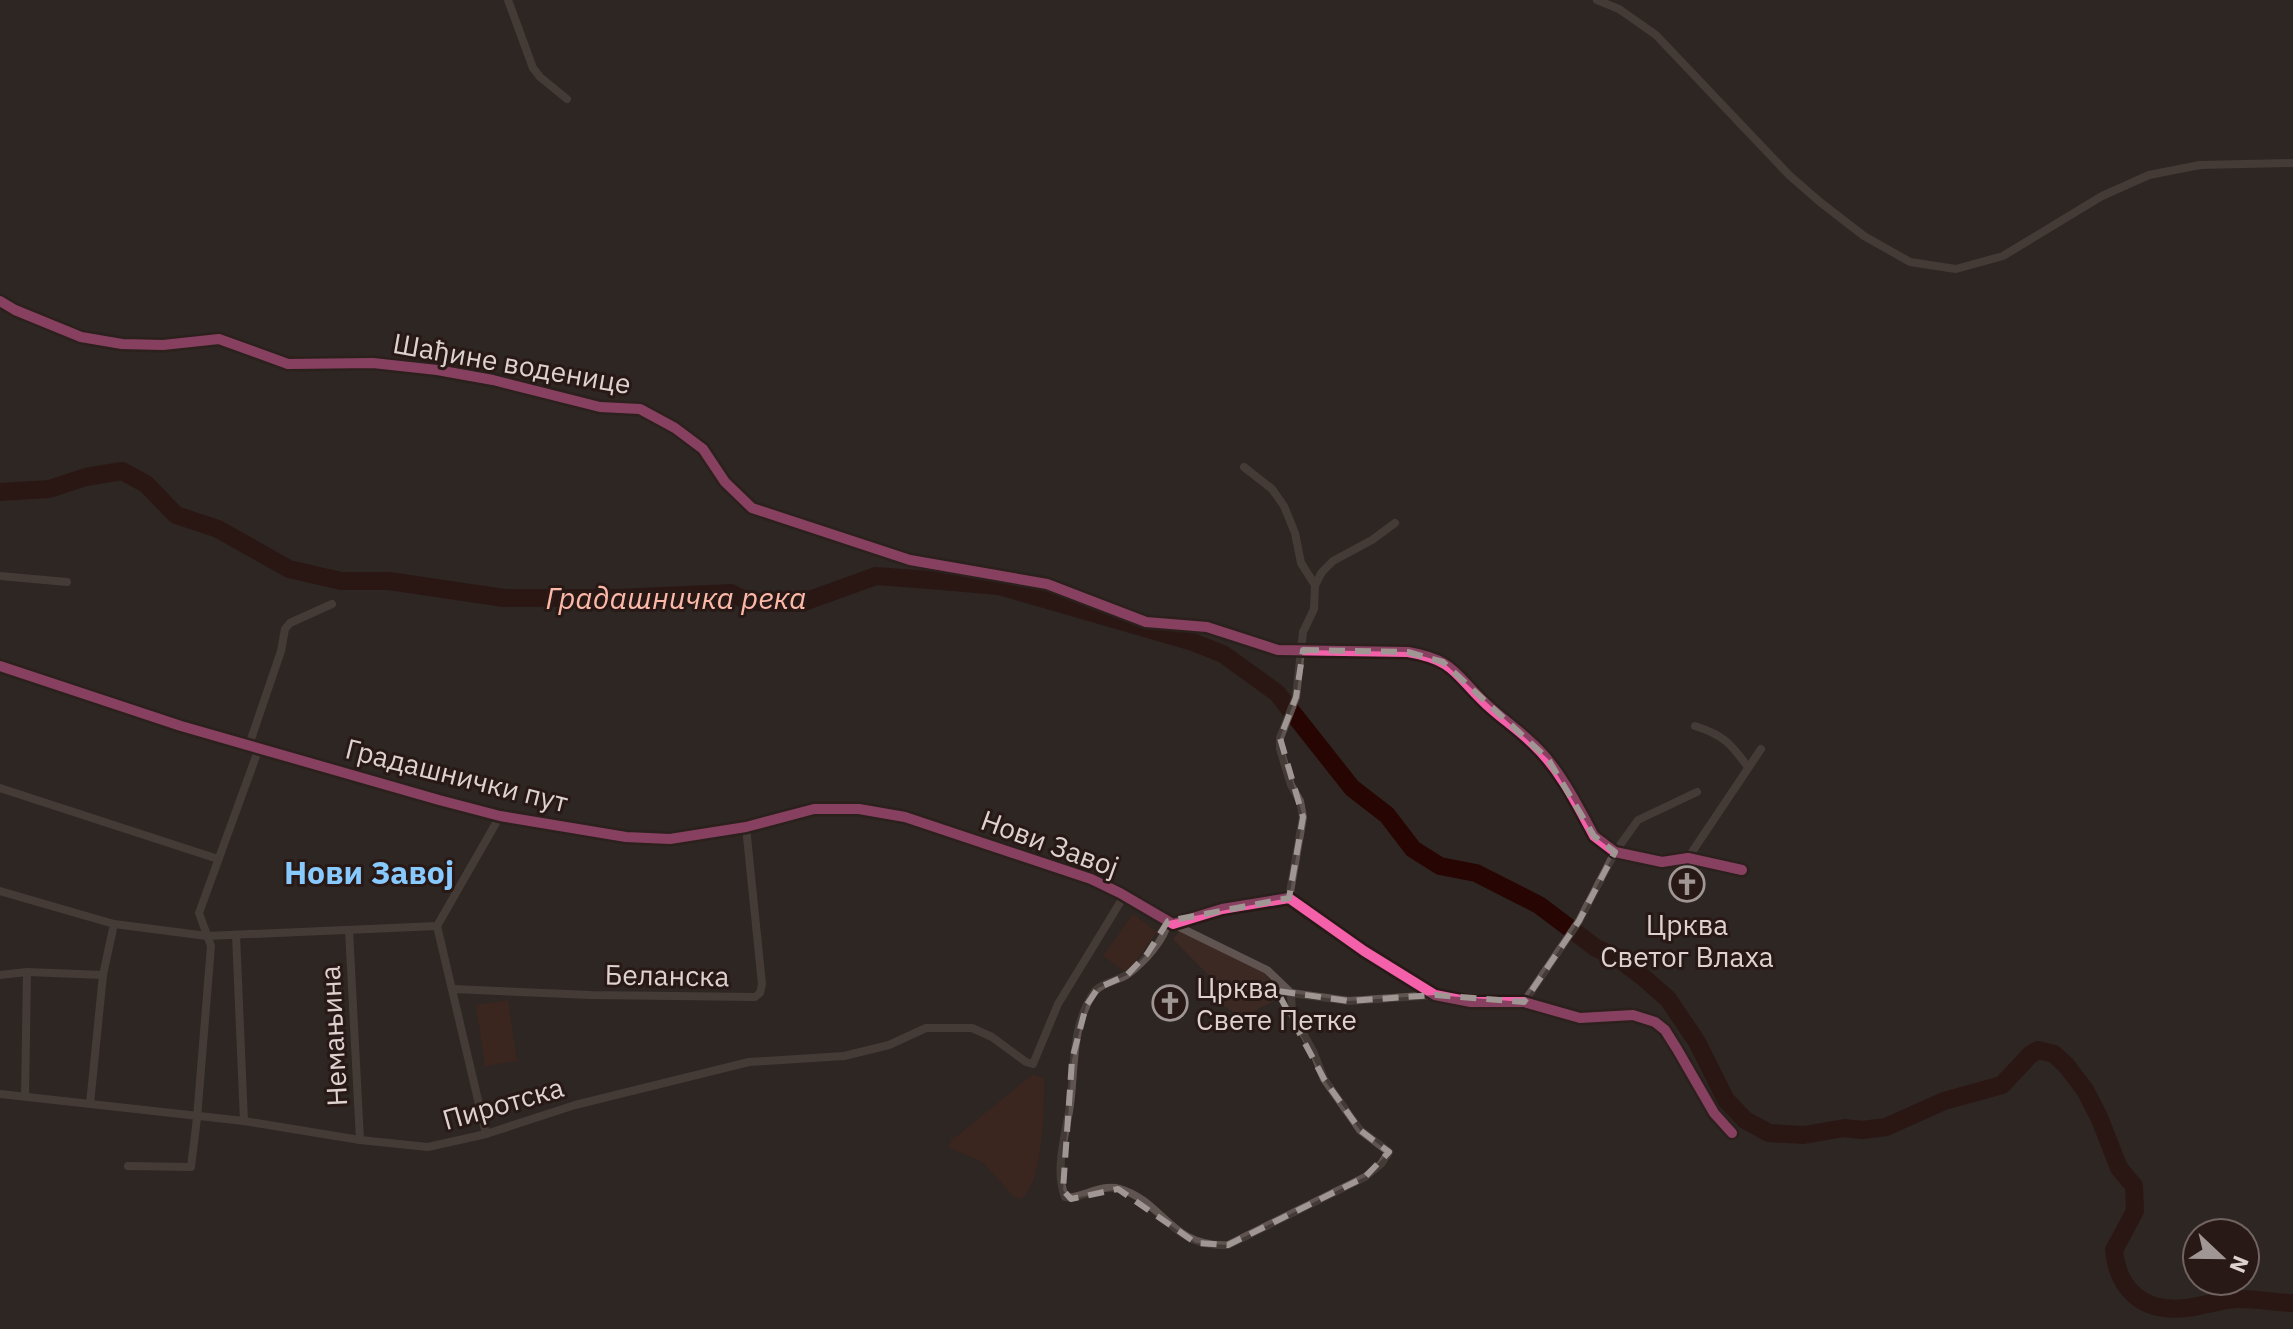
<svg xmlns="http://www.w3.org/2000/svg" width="2293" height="1329" font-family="'IBM Plex Sans',sans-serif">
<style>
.built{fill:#3c2923}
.green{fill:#4c241b}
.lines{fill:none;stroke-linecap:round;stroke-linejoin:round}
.river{stroke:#260503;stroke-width:18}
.minor{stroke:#605451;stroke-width:8}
.cycleway-casing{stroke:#281916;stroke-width:15}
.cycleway{stroke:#f560ab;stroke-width:10}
.marked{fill:none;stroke:#a09693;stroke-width:6;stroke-dasharray:16 10;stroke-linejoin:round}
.labels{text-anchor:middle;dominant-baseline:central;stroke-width:6;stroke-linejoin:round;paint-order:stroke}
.street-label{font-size:28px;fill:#ddd2cf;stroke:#281916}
.poi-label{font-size:28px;fill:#ddd2cf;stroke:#281916}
.water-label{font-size:30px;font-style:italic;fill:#fdb9a8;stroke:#281916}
.quarter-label{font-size:32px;font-weight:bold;fill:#88c9fe;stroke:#281916}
</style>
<rect width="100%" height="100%" fill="#2e2623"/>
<polygon class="built" points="1181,930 1261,970 1284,996 1242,1017 1217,1002 1219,986 1173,939"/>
<g class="green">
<polygon points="1133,914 1157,932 1127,973 1103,956"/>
<polygon points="508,1000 517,1061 485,1066 476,1005"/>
<path d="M1032 1075 1044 1078C1044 1104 1044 1187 1020 1199L1012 1195 983 1162 948 1147 952 1140Z"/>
</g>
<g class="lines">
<path class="river" d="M0 492 49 489 86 477 122 471 146 484 176 515 218 529 289 569 341 581H389L504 598H617L731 593 749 602 801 603 876 576 930 580 999 586 1190 641 1223 654 1277 693 1352 788 1387 815 1413 849 1440 866 1476 873 1539 905 1596 948 1618 958 1643 977 1668 999 1697 1042 1726 1100 1745 1120 1769 1133 1804 1135 1844 1128 1862 1130 1886 1127 1944 1101 2002 1085 2030 1055 2038 1050 2054 1054 2066 1065 2085 1090 2099 1117 2119 1168 2134 1186 2135 1211 2114 1250C2118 1291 2144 1313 2186 1308 2203 1306 2220 1300 2236 1299 2255 1298 2274 1303 2293 1303"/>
<g class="minor">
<polyline points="508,0 533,68 540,77 567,99"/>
<polyline points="1597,0 1619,9 1656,35 1789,175 1820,202 1864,236 1910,262 1956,269 2003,256 2102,196 2149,175 2200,165 2293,163"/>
<path d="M0 301 15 310 81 337 122 344 163 345 219 339 288 364 373 363 437 370 493 380 600 407 640 409 675 428 703 449 725 482 752 508 910 560 1047 584 1146 622 1207 627 1278 650 1408 652C1455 660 1455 675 1486 704 1501 718 1519 730 1533 744 1559 768 1577 804 1594 836L1615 852 1662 862 1688 858 1742 870"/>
<polyline points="1244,467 1272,489 1284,506 1295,533 1301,563 1315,585"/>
<polyline points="0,576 67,582"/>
<polyline points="0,666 181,726 439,800 500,816 626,837 670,839 746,827 814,809 859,809 905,817 1091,879 1120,893 1173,924 1222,909 1289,898 1364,951 1435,995 1471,1002 1524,1002 1580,1018 1633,1015 1655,1022 1665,1030 1677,1049 1714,1113 1732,1133"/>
<path d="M1695 726C1724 735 1731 744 1748 767"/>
<polyline points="249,745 281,651 285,629 290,623 332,604"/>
<polyline points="0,788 218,859"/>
<polyline points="1688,858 1761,749"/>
<polyline points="0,891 114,924 207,936 437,926"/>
<polyline points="1289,898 1303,817 1300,801 1291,785 1280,749 1280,738 1296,697 1303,632 1314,609 1315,585 1322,572 1333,561 1372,540 1395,523"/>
<path d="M1168 921C1165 940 1143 963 1128 974 1118 981 1103 982 1095 991 1071 1024 1075 1068 1070 1105 1066 1134 1054 1169 1065 1197 1081 1200 1099 1183 1120 1189 1164 1202 1170 1248 1228 1245L1365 1177 1381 1164 1389 1152 1360 1130 1324 1079 1313 1051 1292 1014 1291 993 1267 970 1173 924"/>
<polyline points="349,930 360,1140"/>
<polyline points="236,935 244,1121"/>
<polyline points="0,975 27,972 103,975"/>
<polyline points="453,989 591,995 755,997 760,993 762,984 746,827"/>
<polyline points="1291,993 1349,1001 1435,995"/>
<polyline points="1524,1002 1579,921 1615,852 1638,820 1697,792"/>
<polyline points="0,1094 244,1121 360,1140 428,1147 486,1134 575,1105 749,1062 844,1056 889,1045 926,1028 972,1028 992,1037 1026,1062 1033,1064 1058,1004 1124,896"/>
<polyline points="25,1096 27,972"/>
<polyline points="90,1104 103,975 114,924"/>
<polyline points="486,1134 437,926 500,816"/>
<polyline points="128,1166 191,1167 197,1118 211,946 199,913 259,748"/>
</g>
<defs>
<g id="cycleway">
<path d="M0 301 15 310 81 337 122 344 163 345 219 339 288 364 373 363 437 370 493 380 600 407 640 409 675 428 703 449 725 482 752 508 910 560 1047 584 1146 622 1207 627 1278 650 1408 652C1455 660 1455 675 1486 704 1501 718 1519 730 1533 744 1559 768 1577 804 1594 836L1615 852 1662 862 1688 858 1742 870"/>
<polyline points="0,666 181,726 439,800 500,816 626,837 670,839 746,827 814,809 859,809 905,817 1091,879 1120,893 1173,924 1222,909 1289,898 1364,951 1435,995 1471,1002 1524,1002 1580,1018 1633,1015 1655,1022 1665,1030 1677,1049 1714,1113 1732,1133"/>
</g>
</defs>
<use href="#cycleway" class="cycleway-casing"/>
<use href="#cycleway" class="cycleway"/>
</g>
<path d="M0 0H2293V1329H0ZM1303 650 1408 652 1443 662 1548 759 1594 836 1615 852 1579 921 1524 1002 1435 995 1349 1001 1277 991 1324 1079 1360 1130 1389 1152 1365 1177 1228 1245 1196 1243 1118 1189 1071 1199 1063 1190 1072 1060 1086 1006 1098 988 1127 975 1147 954 1168 921 1289 898 1303 817 1280 738 1296 697Z" fill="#2e2623" fill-opacity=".55" fill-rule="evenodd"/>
<path class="marked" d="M1303 650 1408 652 1443 662 1548 759 1594 836 1615 852 1579 921 1524 1002 1435 995 1349 1001 1277 991 1324 1079 1360 1130 1389 1152 1365 1177 1228 1245 1196 1243 1118 1189 1071 1199 1063 1190 1072 1060 1086 1006 1098 988 1127 975 1147 954 1168 921 1289 898 1303 817 1280 738 1296 697Z"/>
<defs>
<symbol id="church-ring" viewBox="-11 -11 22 22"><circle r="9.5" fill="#281916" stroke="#a09693" stroke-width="1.5"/><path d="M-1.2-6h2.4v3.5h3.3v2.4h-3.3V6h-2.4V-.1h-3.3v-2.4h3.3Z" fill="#a09693"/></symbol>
</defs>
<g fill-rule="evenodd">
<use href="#church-ring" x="1667" y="864" width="40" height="40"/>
<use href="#church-ring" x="1150" y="983" width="40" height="40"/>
</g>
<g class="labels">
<g class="street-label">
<text transform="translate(512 363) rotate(10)">Шађине воденице</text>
<text transform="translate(457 775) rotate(14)">Градашнички пут</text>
<text transform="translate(1050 843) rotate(20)">Нови Завој</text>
<text transform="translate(667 975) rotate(1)">Беланска</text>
<text transform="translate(333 1036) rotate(-93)">Немањина</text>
<text transform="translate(503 1103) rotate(-16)">Пиротска</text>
</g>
<g class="poi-label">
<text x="1687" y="924">Црква<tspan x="1687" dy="32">Светог Влаха</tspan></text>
<text x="1196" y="987" text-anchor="start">Црква<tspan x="1196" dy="32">Свете Петке</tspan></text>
</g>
<g class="water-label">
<text x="676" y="597">Градашничка река</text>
</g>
<g class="quarter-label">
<text x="369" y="872">Нови Завој</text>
</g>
</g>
<g transform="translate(2221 1257) rotate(112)"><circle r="38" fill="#281916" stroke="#706360" stroke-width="2"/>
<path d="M0-6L14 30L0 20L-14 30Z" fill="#a09693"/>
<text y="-12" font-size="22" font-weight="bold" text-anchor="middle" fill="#ddd2cf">N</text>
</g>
</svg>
